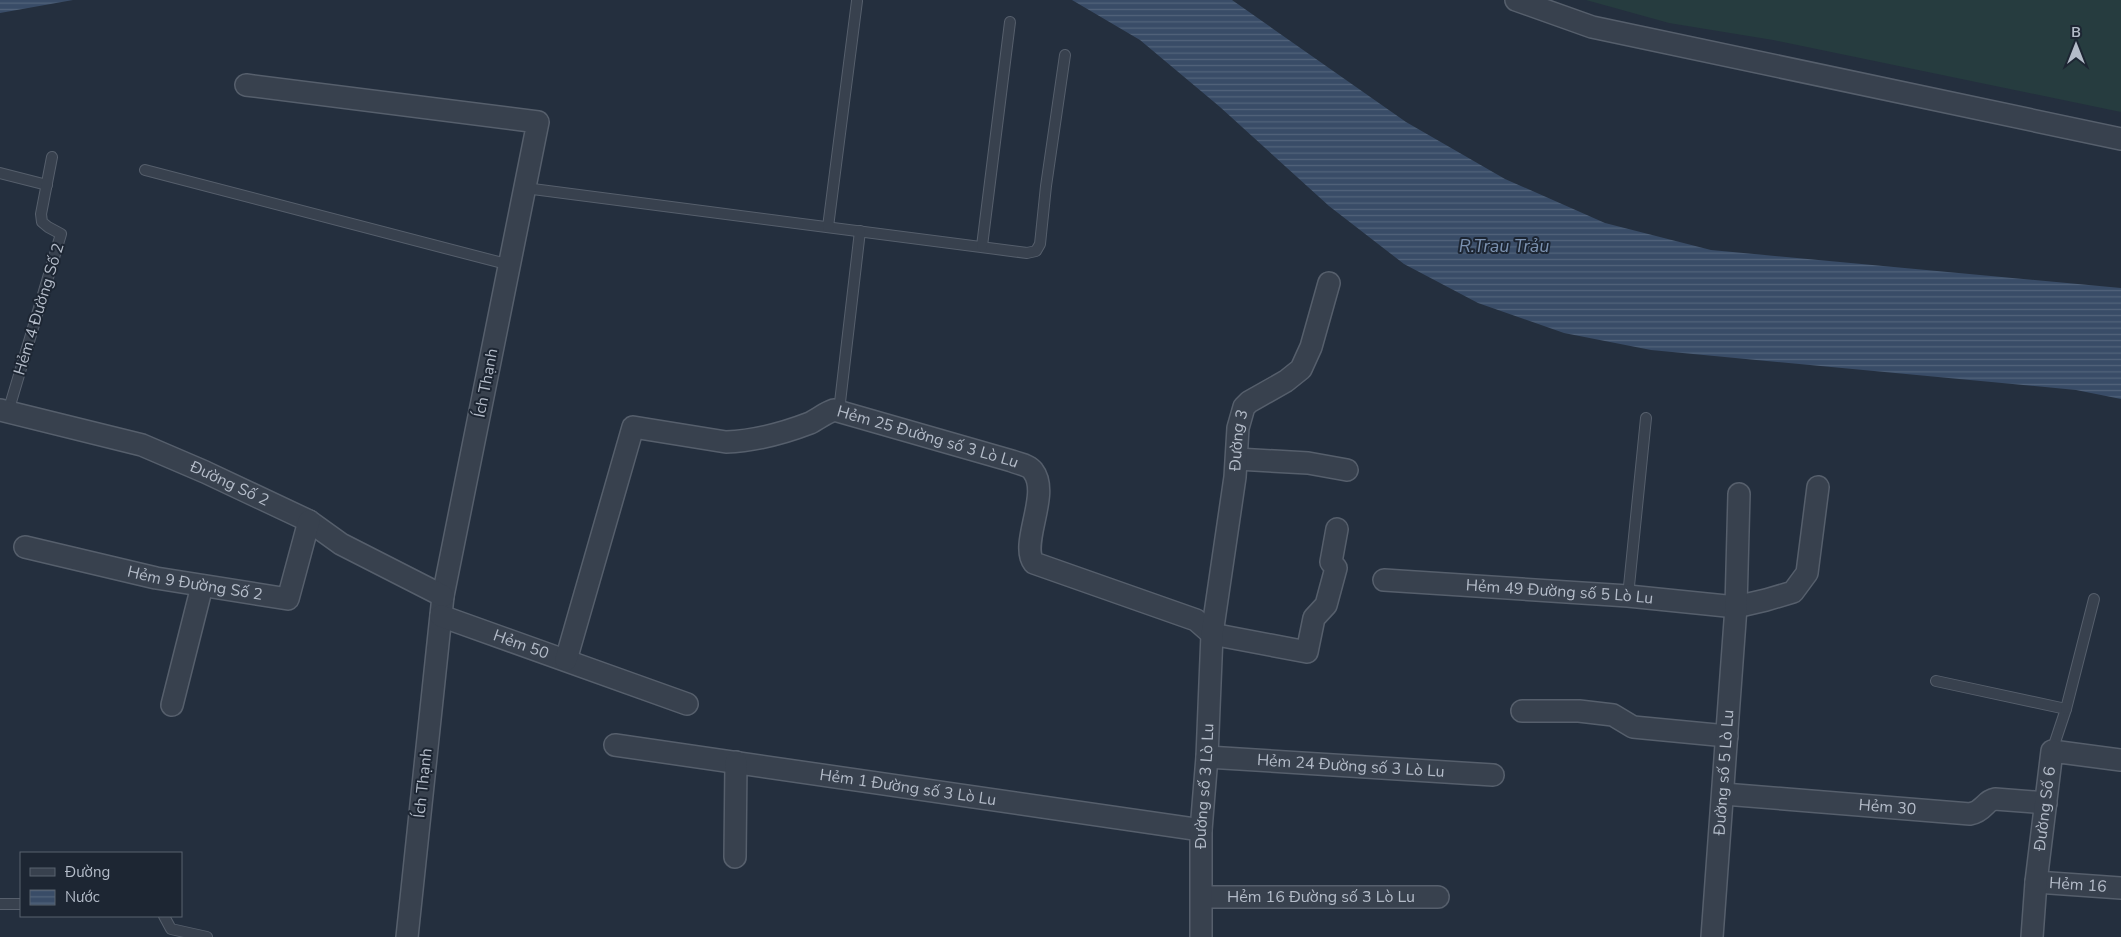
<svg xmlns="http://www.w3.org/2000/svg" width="2121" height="937" font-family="'Nunito Sans',sans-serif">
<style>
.grass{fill:#263c3f}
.water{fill:url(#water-rules)}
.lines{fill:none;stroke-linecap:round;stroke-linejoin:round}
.lane-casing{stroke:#565f6c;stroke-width:12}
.street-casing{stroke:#565f6c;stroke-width:24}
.lane{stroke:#38414e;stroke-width:10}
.street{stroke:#38414e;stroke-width:21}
.labels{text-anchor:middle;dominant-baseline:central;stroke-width:4;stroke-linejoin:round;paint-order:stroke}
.street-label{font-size:16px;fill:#b4bcc9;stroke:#1d2633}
.water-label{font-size:18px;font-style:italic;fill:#7c92b1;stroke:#1d2633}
</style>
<defs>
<pattern id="water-rules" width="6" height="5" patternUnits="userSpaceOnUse" patternTransform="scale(1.25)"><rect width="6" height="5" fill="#394c67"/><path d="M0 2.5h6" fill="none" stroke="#53647b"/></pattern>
</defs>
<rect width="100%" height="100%" fill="#242f3e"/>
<polygon class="grass" points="1586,0 2121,0 2121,112 1773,40 1669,23"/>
<g class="water">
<polygon points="0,0 73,0 0,13"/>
<polygon points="1072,0 1232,0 1406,122 1505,179 1605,223 1711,250 2121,288 2121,399 2076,390 1651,350 1564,333 1478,303 1404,264 1329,206 1220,107 1140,40"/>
</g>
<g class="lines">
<defs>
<g id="lane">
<polyline points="145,170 510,265"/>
<polyline points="0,173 47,185"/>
<polyline points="525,188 1027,253 1036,251 1040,244 1046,186 1065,55"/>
<polyline points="828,227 857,1"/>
<polyline points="982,246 1010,22"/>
<polyline points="839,411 860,231"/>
<polyline points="8,412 61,234 48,227 42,222 41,214 52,157"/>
<polyline points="1628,596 1646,418"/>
<polyline points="1936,681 2066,709 2052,751"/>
<polyline points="2066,709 2094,599"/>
<polyline points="0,904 21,904"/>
<polyline points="164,916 171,929 207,937"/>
</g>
<g id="street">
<polyline points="1516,0 1592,27 2121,139"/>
<polyline points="246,85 538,122 443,596 407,937"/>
<path id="s1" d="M0 410 142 445 205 472 309 521 341 544 443 596"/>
<polyline points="1237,459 1308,463 1347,470"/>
<path id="s2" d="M25 547 156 578 288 599 309 521"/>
<path id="s3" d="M1384 580 1628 596 1736 607 1766 600 1793 592 1807 573 1818 487"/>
<path id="s4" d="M441 616 687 704"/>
<polyline points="1212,634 1307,652 1314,618 1326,605 1336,568 1331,562 1337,529"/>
<path id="s5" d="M566 660 633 427 726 442C754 441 784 433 810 423 818 419 825 413 834 410L1012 461C1019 464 1029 465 1033 471 1051 494 1019 544 1034 563L1196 620 1212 634"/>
<polyline points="172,705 202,586"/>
<polyline points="1522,711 1579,711 1613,715 1633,727 1727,736"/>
<path id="s6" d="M615 745 1201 830"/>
<path id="s7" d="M1207 757 1493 775"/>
<path id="s8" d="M1724 794 1970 814C1985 811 1984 801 1995 799L2046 803"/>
<polyline points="735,857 736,762"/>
<path id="s9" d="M2036 882 2121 888"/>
<path id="s10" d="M1202 897H1438"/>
<path id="s11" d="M1201 937V830L1207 757 1212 634 1235 477 1238 428 1244 407 1249 402 1286 381 1301 369 1311 347 1329 283"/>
<path id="s12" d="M1712 937 1736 607 1739 494"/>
<path id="s13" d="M2032 937 2036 882 2052 751 2121 760"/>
</g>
</defs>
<use href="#lane" class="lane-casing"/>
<use href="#street" class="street-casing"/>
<use href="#lane" class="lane"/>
<use href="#street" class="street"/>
</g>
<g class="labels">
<g class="street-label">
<text transform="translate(39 309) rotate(-73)">Hẻm 4 Đường Số 2</text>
<text transform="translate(486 383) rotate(-79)">Ích Thạnh</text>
<text stroke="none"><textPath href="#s5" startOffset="548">Hẻm 25 Đường số 3 Lò Lu</textPath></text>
<text stroke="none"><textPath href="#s11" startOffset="499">Đường 3</textPath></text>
<text stroke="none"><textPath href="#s1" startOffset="242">Đường Số 2</textPath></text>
<text stroke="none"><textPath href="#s2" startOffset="174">Hẻm 9 Đường Số 2</textPath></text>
<text stroke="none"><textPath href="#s3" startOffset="176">Hẻm 49 Đường số 5 Lò Lu</textPath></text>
<text stroke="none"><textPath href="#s4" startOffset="85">Hẻm 50</textPath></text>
<text stroke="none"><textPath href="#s7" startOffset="144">Hẻm 24 Đường số 3 Lò Lu</textPath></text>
<text stroke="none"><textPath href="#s12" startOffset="165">Đường số 5 Lò Lu</textPath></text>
<text transform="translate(423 783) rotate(-84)">Ích Thạnh</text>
<text stroke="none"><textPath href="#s11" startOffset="151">Đường số 3 Lò Lu</textPath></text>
<text stroke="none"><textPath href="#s6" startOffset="296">Hẻm 1 Đường số 3 Lò Lu</textPath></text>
<text stroke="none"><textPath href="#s8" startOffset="164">Hẻm 30</textPath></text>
<text stroke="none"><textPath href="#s13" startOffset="129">Đường Số 6</textPath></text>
<text stroke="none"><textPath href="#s9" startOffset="42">Hẻm 16</textPath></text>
<text stroke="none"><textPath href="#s10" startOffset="119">Hẻm 16 Đường số 3 Lò Lu</textPath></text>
</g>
<g class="water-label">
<text x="1504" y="246">R.Trau Trảu</text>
</g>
</g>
<rect x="20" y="852" width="162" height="65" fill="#1d2633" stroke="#59626f"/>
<rect x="30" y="868" width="25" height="8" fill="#38414e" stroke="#59626f"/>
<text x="65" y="877" font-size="15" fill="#b4bcc9">Đường</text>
<rect x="30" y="890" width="25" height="15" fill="url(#water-rules)" stroke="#59626f"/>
<text x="65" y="902" font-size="15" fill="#b4bcc9">Nước</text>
<g transform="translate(2076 45)" stroke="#1d2633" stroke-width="4" paint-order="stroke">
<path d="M0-4L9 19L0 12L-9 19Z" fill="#b4bcc9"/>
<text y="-8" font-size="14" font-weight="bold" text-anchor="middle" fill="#b4bcc9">B</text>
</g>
</svg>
